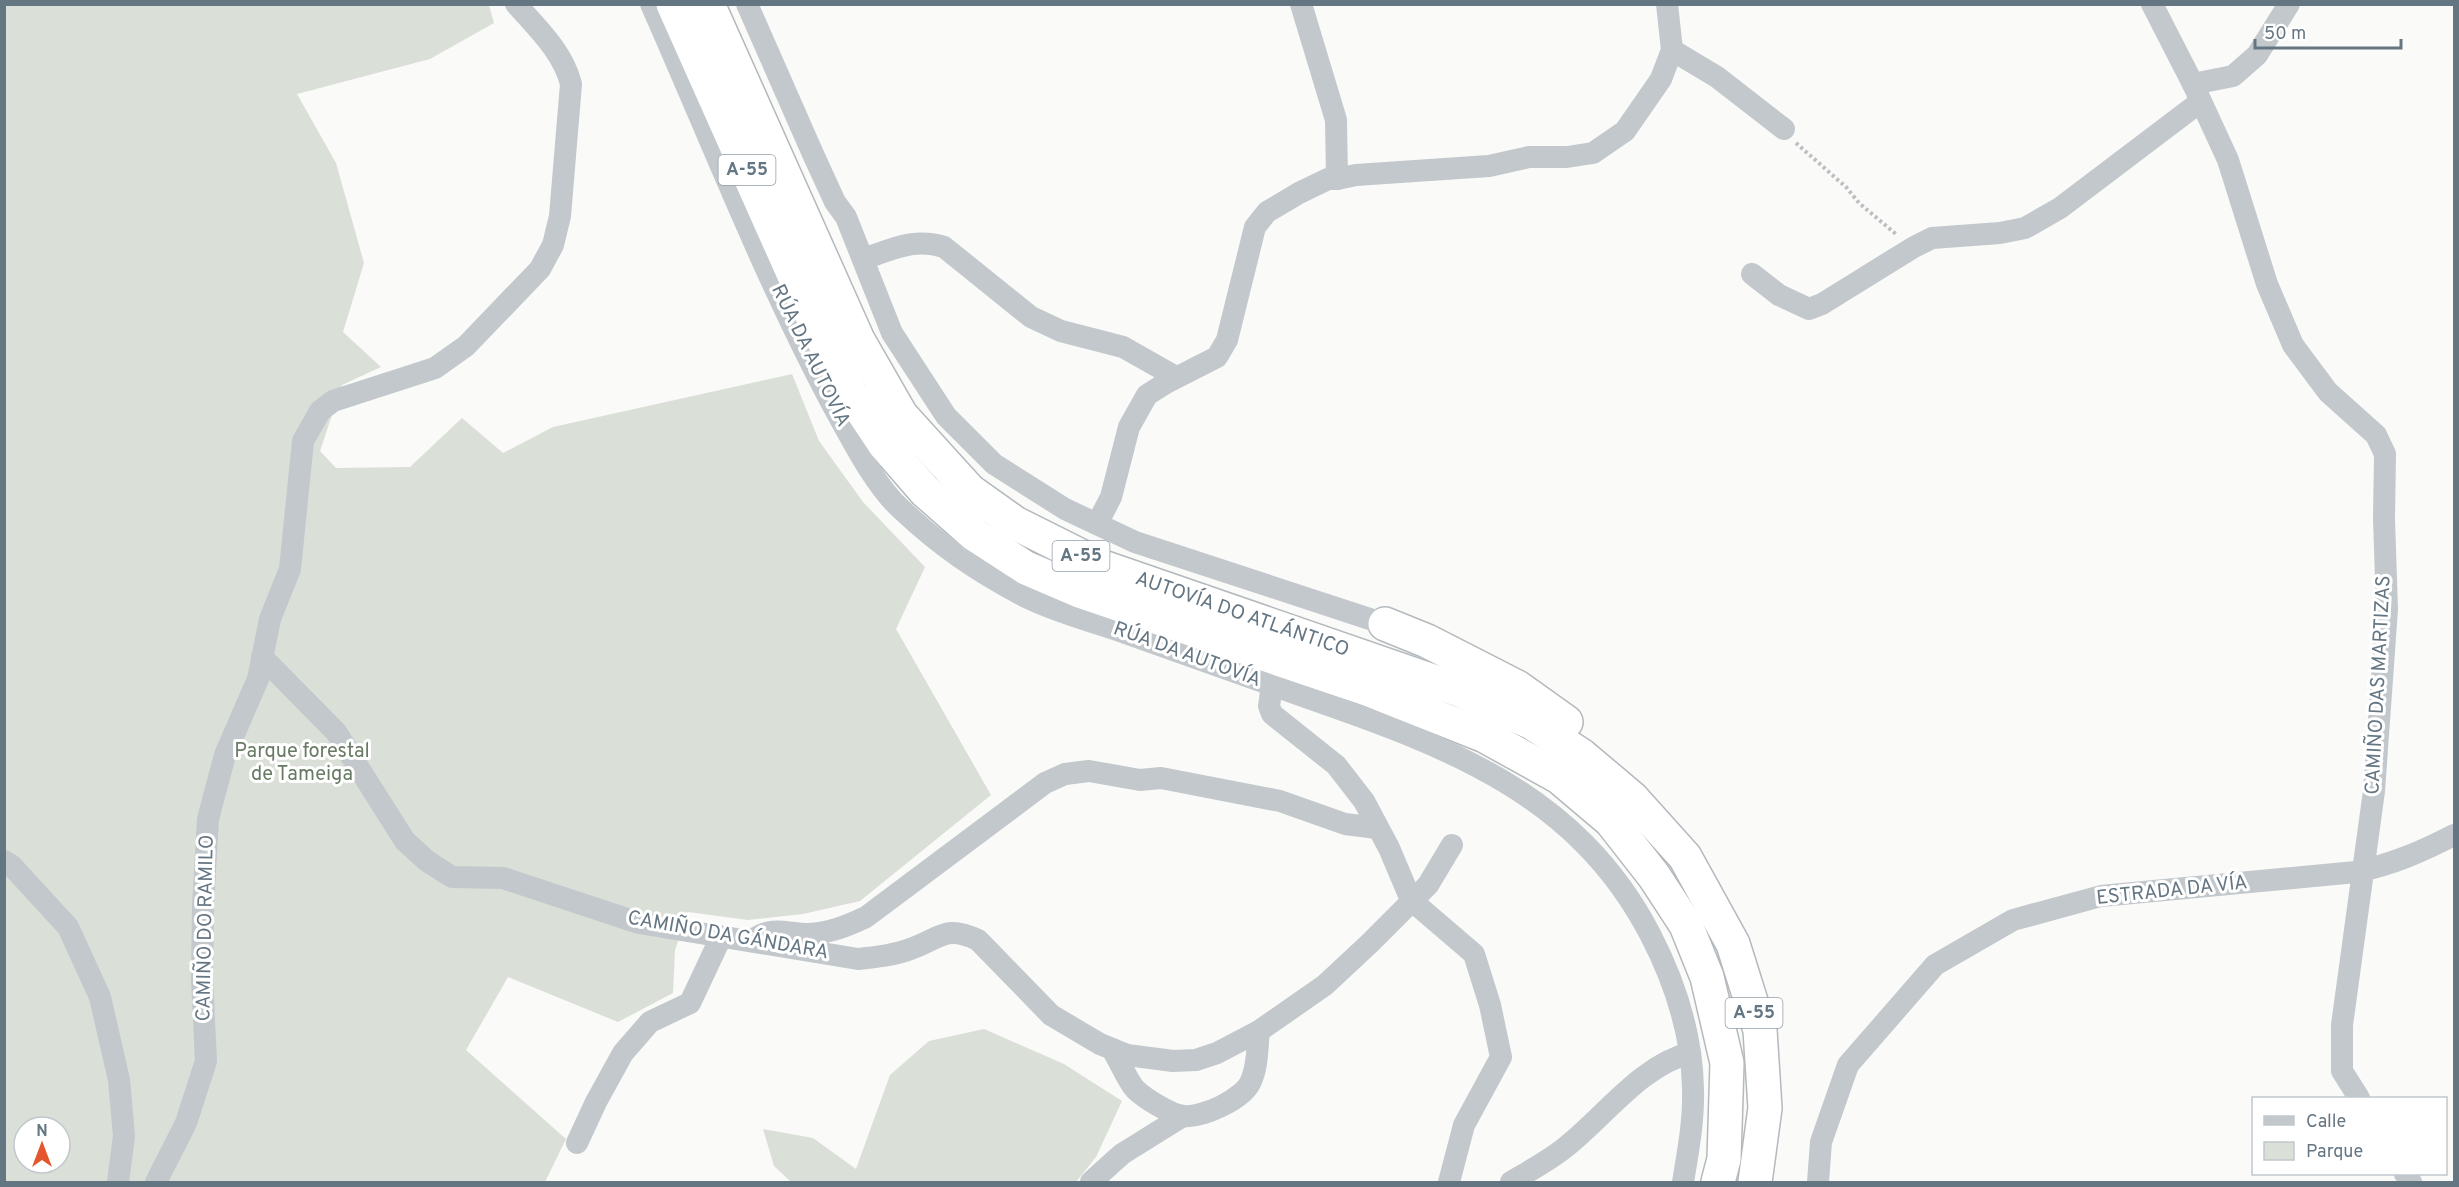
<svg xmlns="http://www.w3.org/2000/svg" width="2459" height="1187" font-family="Overpass,sans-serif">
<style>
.green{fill:#dadfd7;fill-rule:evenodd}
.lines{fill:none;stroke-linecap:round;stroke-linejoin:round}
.highway-casing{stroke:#b4b9bd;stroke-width:36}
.path{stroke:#bbbfc2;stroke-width:4;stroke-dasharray:3 3;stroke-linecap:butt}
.street{stroke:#c3c8cc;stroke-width:22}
.highway{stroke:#fff;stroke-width:33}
.labels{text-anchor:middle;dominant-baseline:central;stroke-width:6;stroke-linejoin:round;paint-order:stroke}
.shield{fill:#fff;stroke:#939fa8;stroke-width:1.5}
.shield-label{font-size:18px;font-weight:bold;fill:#657683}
.street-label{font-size:20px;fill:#657683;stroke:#fff}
.park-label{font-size:20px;fill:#687a64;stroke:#fff}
</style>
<rect width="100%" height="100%" fill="#fafaf8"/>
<g class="green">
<path d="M5 5H489L494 23 430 59 297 94 336 163 364 263 343 332 381 367 342 385 320 451 336 468 410 467 462 418 503 453 553 427 792 374 819 441 863 502 925 567 896 629 991 795 860 901 803 914 748 920 688 912 675 950 673 993 618 1022 508 977 466 1050 566 1139 545 1182H5ZM24 1127H60V1163H24Z"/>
<polygon points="984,1029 1064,1064 1122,1101 1096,1157 1076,1182 791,1182 774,1166 763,1129 813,1138 856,1169 890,1075 929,1041"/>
</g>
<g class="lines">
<defs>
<g id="highway">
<polyline points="673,4 821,336 851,394 885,445 925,491 975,535 1026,568 1082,592 1369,690 1485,736 1559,777 1611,821 1654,876 1686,925 1707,977 1727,1063 1724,1159 1718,1182"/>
<polyline points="708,4 858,340 901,415 970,491 1015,523 1103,567 1459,690 1532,723 1581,755 1632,798 1685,857 1733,944 1760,1030 1765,1108 1755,1182"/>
<polyline points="1385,624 1427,641 1517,687 1566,722"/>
</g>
</defs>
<use href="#highway" class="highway-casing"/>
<polyline class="path" points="1796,143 1846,187 1859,203 1897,235"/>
<g class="street">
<path d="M651 4C710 137 763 274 831 402 849 434 874 485 901 509 940 546 978 572 1026 597 1056 612 1091 621 1123 632 1184 654 1246 676 1308 698 1449 747 1577 794 1650 934 1675 982 1692 1034 1693 1089 1694 1120 1688 1152 1683 1182"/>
<polyline points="747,4 813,154 835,202 846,217 892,333 946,416 994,464 1065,509 1135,542 1385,624"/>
<polyline points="1301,4 1336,120 1337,179 1356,175 1489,166 1529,157 1567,157 1593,153 1625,131 1661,79 1672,50 1667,4"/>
<polyline points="2152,4 2193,84 2228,160 2267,284 2293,345 2328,392 2376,435 2385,454 2384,519 2387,609 2374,791 2342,1025 2342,1071 2359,1098"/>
<polyline points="1672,50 1717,77 1784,129"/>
<polyline points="2193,84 2233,76 2257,55 2289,4"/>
<path d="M863 259C891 250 915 237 944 247L1031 317 1061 331 1123 347 1176 377"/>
<polyline points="1752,274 1779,295 1809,309 1822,304 1914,247 1932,238 2000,233 2025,228 2060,208 2200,102"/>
<polyline points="1097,524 1111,497 1129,427 1147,395 1166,383 1217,357 1227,340 1255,227 1267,212 1299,193 1328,179 1337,179"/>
<path d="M262 657 336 732 405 841 427 861 452 877 503 878 639 923 858 959C877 957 896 955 913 948 942 937 946 925 978 940L1051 1015 1100 1044 1127 1055 1173 1061 1196 1060 1217 1053 1259 1031 1325 985 1370 943 1428 885 1452 845"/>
<polyline points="1272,685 1269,706 1272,714 1336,765 1364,801 1389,848 1411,900 1474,954 1490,1005 1501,1057 1464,1125 1449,1182"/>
<polyline points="4,861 11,865 68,927 100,997 119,1080 124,1136 118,1182"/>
<path d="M754 939C772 926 788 934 808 934 830 933 847 926 866 917L1045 783 1065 774 1089 771 1140 780 1161 778 1280 801 1345 824 1377 828"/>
<path d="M1112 1049C1119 1060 1127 1080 1135 1089 1144 1098 1171 1115 1184 1116 1202 1118 1244 1099 1251 1081 1258 1066 1257 1047 1259 1031"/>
<polyline points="577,1143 596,1102 623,1053 650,1022 690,1003 721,937"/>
<polyline points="2405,1174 2411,1182"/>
<path d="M156 1182 186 1123 206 1061 202 979 203 906 208 819 225 755 258 679 270 619 290 569 303 441 320 411 333 401 435 368 466 346 540 269 553 245 560 216 571 84C563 52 538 29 516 4"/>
<polyline points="1091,1182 1122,1154 1183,1116"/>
<path d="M1511 1182C1528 1172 1546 1162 1562 1150 1603 1119 1639 1066 1690 1053"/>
<path d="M1818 1182 1821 1142 1848 1065 1935 965 2013 920 2101 896 2356 872C2393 864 2421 852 2454 835"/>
</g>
<use href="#highway" class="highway"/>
</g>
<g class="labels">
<g class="shield">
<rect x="718.5" y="155" width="57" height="30" rx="4.5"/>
<rect x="1052.5" y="541" width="57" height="30" rx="4.5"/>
<rect x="1725.5" y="998" width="57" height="30" rx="4.5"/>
</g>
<g class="shield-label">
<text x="747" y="170">A-55</text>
<text x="1081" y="556">A-55</text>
<text x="1754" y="1013">A-55</text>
</g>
<g class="street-label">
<text transform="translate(810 356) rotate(64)">RÚA DA AUTOVÍA</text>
<text transform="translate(1242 615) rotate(19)">AUTOVÍA DO ATLÁNTICO</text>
<text transform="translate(1187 655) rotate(20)">RÚA DA AUTOVÍA</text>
<text transform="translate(2379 685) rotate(-87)">CAMIÑO DAS MARTIZAS</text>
<text transform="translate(2172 891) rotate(-6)">ESTRADA DA VÍA</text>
<text transform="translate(206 928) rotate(-89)">CAMIÑO DO RAMILO</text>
<text transform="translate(728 936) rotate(10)">CAMIÑO DA GÁNDARA</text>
</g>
<g class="park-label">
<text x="302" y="752">Parque forestal<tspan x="302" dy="23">de Tameiga</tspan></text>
</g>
</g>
<rect width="2459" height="1187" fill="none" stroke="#657683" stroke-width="12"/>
<rect x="2252" y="1097" width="195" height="78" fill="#ffffff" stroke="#c1c8cd" stroke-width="1.5"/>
<rect x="2264" y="1116" width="30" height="9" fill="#c3c8cc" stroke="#c1c8cd" stroke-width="1.5"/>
<text x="2306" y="1127" font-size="18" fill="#657683">Calle</text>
<rect x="2264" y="1142" width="30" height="18" fill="#dadfd7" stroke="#c1c8cd" stroke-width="1.5"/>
<text x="2306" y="1157" font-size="18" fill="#657683">Parque</text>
<g transform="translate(42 1145)"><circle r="28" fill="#ffffff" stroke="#c1c8cd" stroke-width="1.5"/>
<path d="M0-4.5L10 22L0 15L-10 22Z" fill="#e4572e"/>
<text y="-9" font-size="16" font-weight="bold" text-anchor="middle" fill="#657683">N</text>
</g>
<path d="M2255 39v9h146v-9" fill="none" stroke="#657683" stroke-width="3"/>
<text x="2264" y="39" font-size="18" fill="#657683" stroke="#ffffff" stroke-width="4.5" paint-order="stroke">50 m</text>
</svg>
